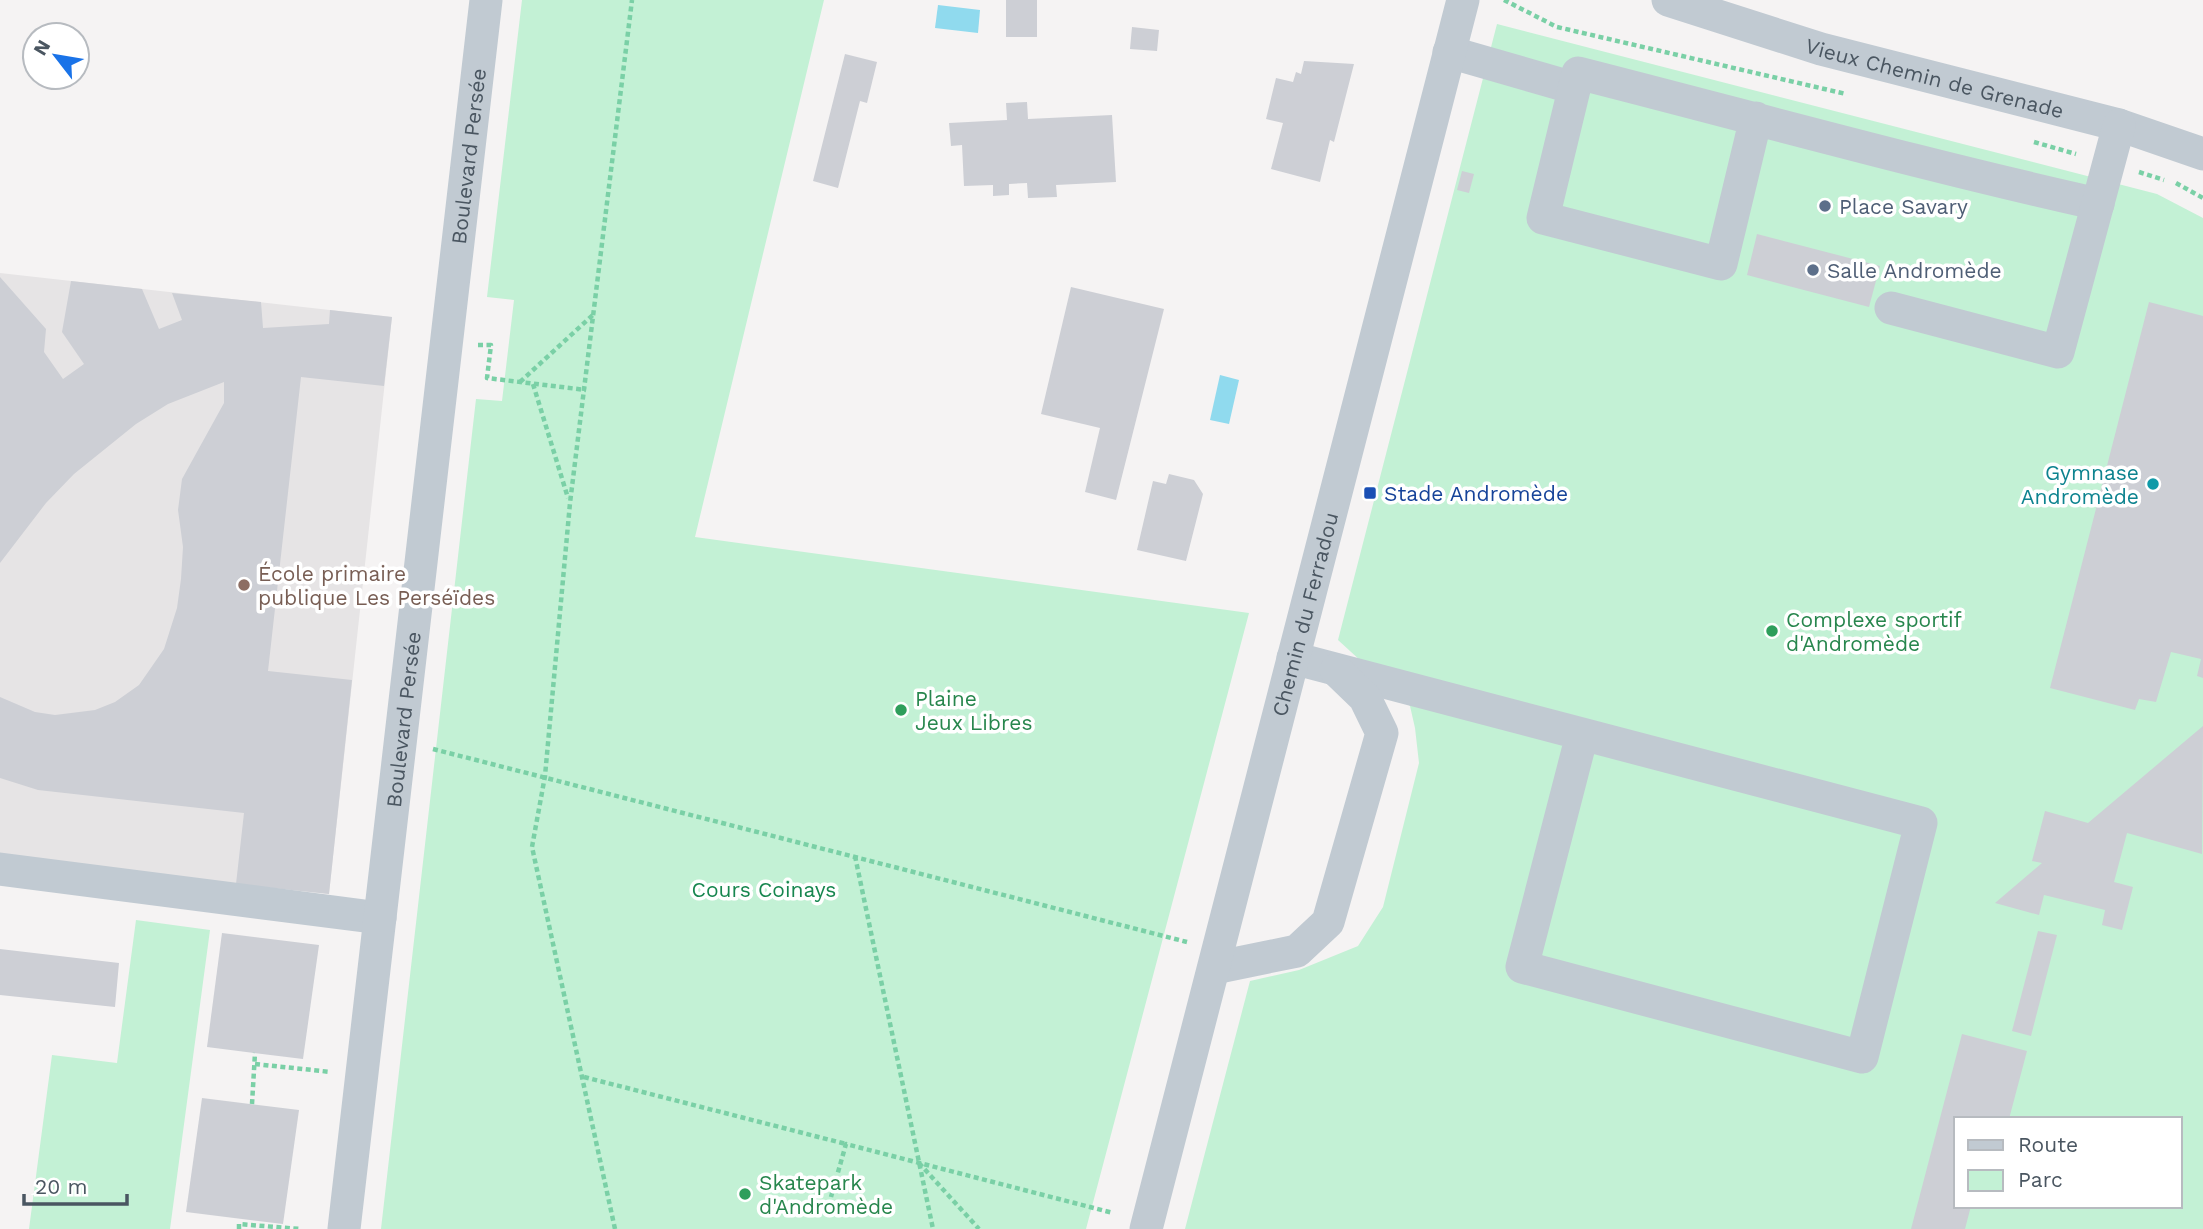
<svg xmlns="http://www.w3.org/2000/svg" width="2203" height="1229" font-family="'Work Sans',sans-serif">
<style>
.education{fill:#e6e4e5}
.green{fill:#c3f1d5;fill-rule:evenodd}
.water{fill:#90daee}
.building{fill:#cdcfd5}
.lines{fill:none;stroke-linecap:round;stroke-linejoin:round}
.path{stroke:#7ad0a6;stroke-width:4.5;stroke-dasharray:5 3.5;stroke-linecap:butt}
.minor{stroke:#c1cad2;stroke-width:33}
.service-dot{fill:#5c6f8a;stroke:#fff;stroke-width:2.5}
.culture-dot{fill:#0f9aa8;stroke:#fff;stroke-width:2.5}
.transit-dot{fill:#1a4fb4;stroke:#fff;stroke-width:2.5}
.education-dot{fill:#8d6e63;stroke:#fff;stroke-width:2.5}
.leisure-dot{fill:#2e9e5b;stroke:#fff;stroke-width:2.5}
.labels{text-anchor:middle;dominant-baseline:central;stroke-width:7;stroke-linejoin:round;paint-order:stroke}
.street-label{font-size:21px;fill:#4a5661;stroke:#fff}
.service-label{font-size:21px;fill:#4e5e75;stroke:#fff;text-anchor:start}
.culture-label{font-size:21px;fill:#0d838f;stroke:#fff;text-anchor:end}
.transit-label{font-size:21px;fill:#164399;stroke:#fff;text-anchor:start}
.education-label{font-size:21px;fill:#785e54;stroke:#fff;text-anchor:start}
.leisure-label{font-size:21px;fill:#27864d;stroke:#fff;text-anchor:start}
.park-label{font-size:21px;fill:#17864f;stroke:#fff}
</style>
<rect width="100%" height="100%" fill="#f5f3f3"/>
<polygon class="education" points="0,273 392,317 329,894 0,858"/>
<g class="green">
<polygon points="522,0 824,0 695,537 1249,613 1086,1229 381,1229 476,399 502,401 514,300 487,297"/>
<path d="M1497 24 2157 194 2203 218V1229H1185L1250 981 1299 970 1358 946 1383 907 1419 763 1415 728 1410 706 1338 640ZM1956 1119H2180V1206H1956Z"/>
<polygon points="136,920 210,930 170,1229 29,1229 52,1055 117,1063"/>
</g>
<g class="water">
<polygon points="938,5 980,10 978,33 935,28"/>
<polygon points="1220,375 1239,380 1229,424 1210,420"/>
</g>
<g class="building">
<rect x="1006" y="0" width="31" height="37"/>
<polygon points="1132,27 1159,30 1157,51 1130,49"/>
<polygon points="845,54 877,62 867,103 860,101 838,188 813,181"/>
<polygon points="1304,61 1354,64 1334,142 1330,140 1320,182 1271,169 1283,123 1266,119 1276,78 1293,82 1296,72 1301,74"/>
<polygon points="1027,102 1028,119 1112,115 1116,182 1056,185 1057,197 1028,198 1027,183 1009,184 1009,195 993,196 993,185 964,186 962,145 951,146 949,123 1007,120 1006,103"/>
<polygon points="1462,171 1474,174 1469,193 1457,190"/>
<polygon points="1757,234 1880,266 1869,307 1747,275"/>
<polygon points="0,277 46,329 44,352 63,379 84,364 62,332 71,281 142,289 159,329 182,320 172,293 261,302 263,328 329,324 330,310 392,317 384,386 301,377 268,671 352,680 329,894 236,884 244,813 38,790 0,778 0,697 35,712 55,715 95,710 115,702 139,685 164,649 177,608 181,579 183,547 178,510 182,479 224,403 224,382 168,404 136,424 74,474 46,503 0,563"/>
<polygon points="1071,287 1164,309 1116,500 1085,492 1100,428 1041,414"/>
<polygon points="2149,302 2203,316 2203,678 2197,676 2201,659 2171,652 2156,702 2139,699 2135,710 2050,688"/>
<polygon points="1169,474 1194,480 1203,494 1186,561 1137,550 1153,481 1166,484"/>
<polygon points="2203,726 2202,854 2127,833 2114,882 2133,887 2122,930 2102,925 2105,910 2044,895 2039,915 1995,903 2042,863 2032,861 2045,811 2088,823"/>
<polygon points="2038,931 2057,935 2031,1036 2012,1031"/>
<polygon points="222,933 319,945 303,1059 207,1047"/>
<polygon points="0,949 119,963 115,1007 0,995"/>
<polygon points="1962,1034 2027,1051 2009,1119 1956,1119 1956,1206 1971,1206 1965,1229 1911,1229"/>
<polygon points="202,1098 299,1110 283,1224 186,1212"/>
</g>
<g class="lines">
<g class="path">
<polyline points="1504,0 1557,27 1846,94"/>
<polyline points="2034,142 2076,154"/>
<polyline points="2139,172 2164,180"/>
<polyline points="2176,183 2203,198"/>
<polyline points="478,345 491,345 487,378 586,390"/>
<polyline points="520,382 595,313"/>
<polyline points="533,384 568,498"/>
<polyline points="433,749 1187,942"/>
<polyline points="855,856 933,1229"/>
<polyline points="255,1064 331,1072"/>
<polyline points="584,1077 846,1144"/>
<polyline points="252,1104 255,1053"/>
<polyline points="919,1163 979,1229"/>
<polyline points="831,1197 846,1144 1113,1213"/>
<polyline points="239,1229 239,1224 300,1229"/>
<polyline points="615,1229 532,847 545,776 570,503 632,0"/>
</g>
<g class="minor">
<path id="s1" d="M1668 0 1821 49 2119 125 2203 154"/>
<polyline points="1449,52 1574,88"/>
<path d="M1756 118 1721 264 1543 218 1578 73C1751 117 1923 165 2098 204"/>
<polyline points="1891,308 2058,352 2119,125"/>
<polyline points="1293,658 1921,823 1862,1057 1522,967 1582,735"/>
<polyline points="0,869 380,918"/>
<polyline points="1214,968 1297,951 1328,922 1382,733 1365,698 1336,670"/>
<path id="s2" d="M344 1229 486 0"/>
<path id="s3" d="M1146 1229 1463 0"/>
</g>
</g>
<g class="service-dot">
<circle cx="1825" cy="206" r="7"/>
<circle cx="1813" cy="270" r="7"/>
</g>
<circle class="culture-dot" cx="2153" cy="484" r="7"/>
<rect class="transit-dot" x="1363" y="486" width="14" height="14" rx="3.5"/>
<circle class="education-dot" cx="244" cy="585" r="7"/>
<g class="leisure-dot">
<circle cx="1772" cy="631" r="7"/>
<circle cx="901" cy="710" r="7"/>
<circle cx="745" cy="1194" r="7"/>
</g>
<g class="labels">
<g class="street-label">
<text stroke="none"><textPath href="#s1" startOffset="278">Vieux Chemin de Grenade</textPath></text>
<text stroke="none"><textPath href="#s2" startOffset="1080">Boulevard Persée</textPath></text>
<text stroke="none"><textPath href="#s3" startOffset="635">Chemin du Ferradou</textPath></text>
<text stroke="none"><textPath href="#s2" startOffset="513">Boulevard Persée</textPath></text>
</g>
<g class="service-label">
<text x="1839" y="206">Place Savary</text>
<text x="1827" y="270">Salle Andromède</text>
</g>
<g class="culture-label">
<text x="2139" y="472">Gymnase<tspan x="2139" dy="24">Andromède</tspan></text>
</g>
<g class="transit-label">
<text x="1384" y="493">Stade Andromède</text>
</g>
<g class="education-label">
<text x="258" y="573">École primaire<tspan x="258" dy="24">publique Les Perséïdes</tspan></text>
</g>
<g class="leisure-label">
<text x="1786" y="619">Complexe sportif<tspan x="1786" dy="24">d'Andromède</tspan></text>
<text x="915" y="698">Plaine<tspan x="915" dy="24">Jeux Libres</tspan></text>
<text x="759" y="1182">Skatepark<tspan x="759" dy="24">d'Andromède</tspan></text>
</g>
<g class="park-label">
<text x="764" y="889">Cours Coinays</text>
</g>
</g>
<rect x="1954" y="1117" width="228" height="91" fill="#ffffff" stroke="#b7bbc0" stroke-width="2"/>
<rect x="1968" y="1140" width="35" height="10" fill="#c1cad2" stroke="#b7bbc0" stroke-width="2"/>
<text x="2018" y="1152" font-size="21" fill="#4a5661">Route</text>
<rect x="1968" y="1170" width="35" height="21" fill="#c3f1d5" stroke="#b7bbc0" stroke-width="2"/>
<text x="2018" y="1187" font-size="21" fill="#4a5661">Parc</text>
<g transform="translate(56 56) rotate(301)"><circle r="33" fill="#ffffff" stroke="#b7bbc0" stroke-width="2"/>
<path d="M0-5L12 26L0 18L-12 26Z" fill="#1a73e8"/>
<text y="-10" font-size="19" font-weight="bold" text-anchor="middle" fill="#4a5661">N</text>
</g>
<path d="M24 1194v10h103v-10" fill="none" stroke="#4a5661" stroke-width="3.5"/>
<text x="35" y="1194" font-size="21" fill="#4a5661" stroke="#ffffff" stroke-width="5" paint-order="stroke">20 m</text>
</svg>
